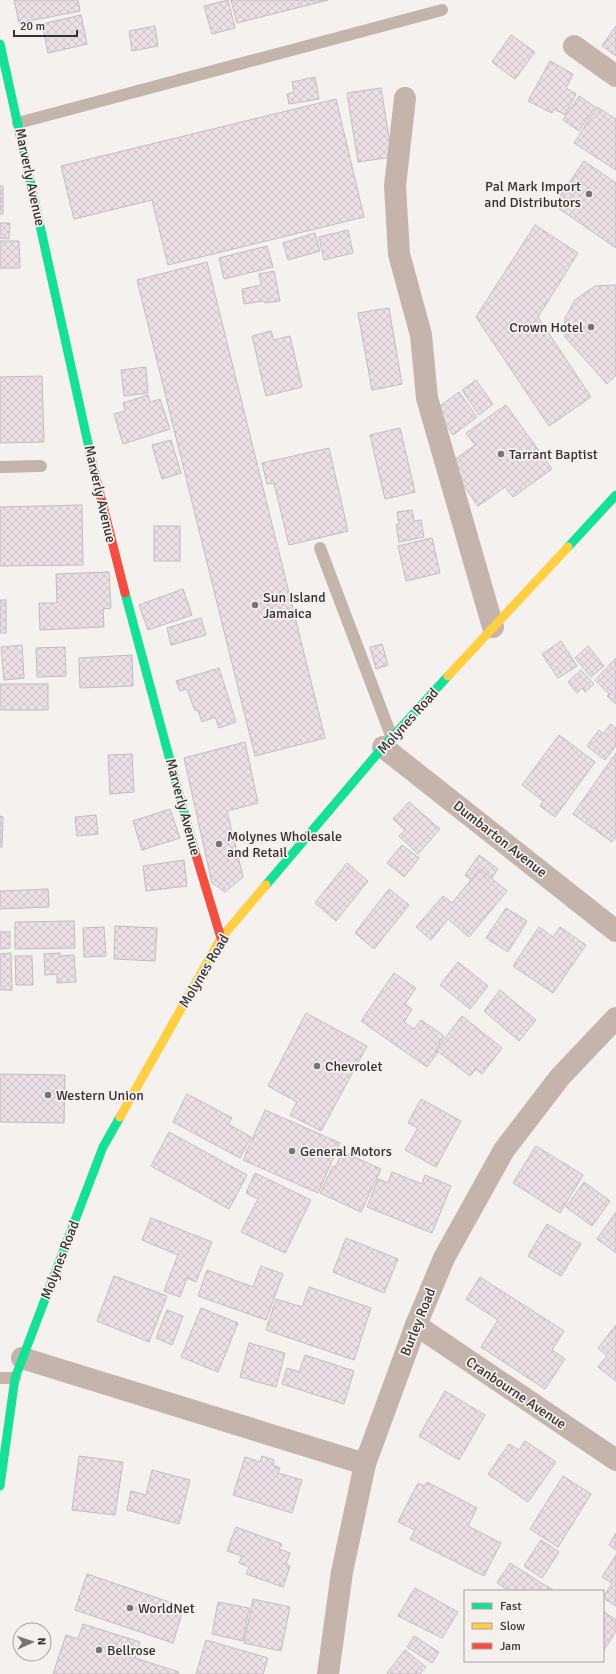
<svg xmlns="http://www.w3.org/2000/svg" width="616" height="1674" font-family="Signika,sans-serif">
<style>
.building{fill:url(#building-cross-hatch);stroke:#c0bebe}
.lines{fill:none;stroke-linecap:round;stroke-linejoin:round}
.lane{stroke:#c4b4ab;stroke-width:12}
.street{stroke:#c4b4ab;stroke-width:22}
.fast{stroke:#16e098;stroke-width:9}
.slow{stroke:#ffcf43;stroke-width:9}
.jam{stroke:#f24e42;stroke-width:9}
.poi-dot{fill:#777574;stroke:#f5f0ee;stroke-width:1.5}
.labels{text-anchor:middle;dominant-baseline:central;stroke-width:3.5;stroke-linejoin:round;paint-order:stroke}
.street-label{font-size:14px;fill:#343231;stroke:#f5f0ee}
.poi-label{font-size:14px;fill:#343231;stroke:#f5f0ee;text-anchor:start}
</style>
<defs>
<pattern id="building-cross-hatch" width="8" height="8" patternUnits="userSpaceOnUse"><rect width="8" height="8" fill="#eddfe6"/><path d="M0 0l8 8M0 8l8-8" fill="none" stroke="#ccc0c6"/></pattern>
</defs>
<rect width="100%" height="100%" fill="#f4f1ef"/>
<g class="building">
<polygon points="14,0 78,0 80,11 19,23"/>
<polygon points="228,0 235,28 212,34 204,6"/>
<polygon points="231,0 328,0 237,23"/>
<polygon points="81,15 87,44 48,53 42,24"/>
<polygon points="155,26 158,46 132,51 129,31"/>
<polygon points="616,26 616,56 602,46"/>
<polygon points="511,35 535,52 515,79 492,62"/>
<polygon points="550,61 573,74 566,88 576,94 565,115 554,109 552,113 528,101"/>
<polygon points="315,77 319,99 289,104 287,94 294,92 292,82"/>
<polygon points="381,88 392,157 358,162 347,93"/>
<polygon points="579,96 595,107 579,131 563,120"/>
<polygon points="336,99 364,217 168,265 152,200 74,219 61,166"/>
<polygon points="597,107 616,119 616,170 574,143"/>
<polygon points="584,161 616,183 616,248 554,205"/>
<rect x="0" y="186" width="3" height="28"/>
<polygon points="0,223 10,223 9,239 0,238"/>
<polygon points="535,225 578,253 538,317 591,397 549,426 476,317"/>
<polygon points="348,230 353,253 324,260 319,237"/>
<polygon points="315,233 320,251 288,260 283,243"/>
<polygon points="0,241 19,241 20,268 0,268"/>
<polygon points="267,246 273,267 224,279 219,258"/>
<polygon points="207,262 325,738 255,756 137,280"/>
<polygon points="274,271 280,301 265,303 264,301 244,304 242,289 261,285 259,274"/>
<polygon points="616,285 616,375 607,384 565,337 565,318 575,300 595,286"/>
<polygon points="389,308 402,384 372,390 358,313"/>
<polygon points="271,331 274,340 290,336 302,387 266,396 252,336"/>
<polygon points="146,367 148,393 124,396 121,370"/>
<polygon points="42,376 44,442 0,443 0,377"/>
<polygon points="476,380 493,404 479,415 462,390"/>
<polygon points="459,392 477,417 453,435 435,410"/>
<polygon points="148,395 150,402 160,399 170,429 123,444 114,414 125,411 123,403"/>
<polygon points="506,405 552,469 513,497 505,487 478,506 449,464 475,445 466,433"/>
<polygon points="400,428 415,492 385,499 370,435"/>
<polygon points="171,440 181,473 162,479 152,445"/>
<polygon points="329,448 348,531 289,545 274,483 267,484 262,463"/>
<polygon points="82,505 83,565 0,566 0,507"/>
<polygon points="412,510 414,521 421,520 424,537 399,542 396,525 399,524 397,512"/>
<rect x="154" y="526" width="26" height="35"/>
<polygon points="432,538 440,573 406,581 398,546"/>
<polygon points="109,572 111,608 103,609 104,627 40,630 39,603 57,603 56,574"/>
<polygon points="183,589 192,615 148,630 139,605"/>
<rect x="0" y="600" width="6" height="33"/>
<polygon points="201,618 206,635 171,645 167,628"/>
<polygon points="561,641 577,666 558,678 542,654"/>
<polygon points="382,644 388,665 376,669 370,647"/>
<polygon points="22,645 24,678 4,680 1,647"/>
<polygon points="588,646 604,666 591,677 575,658"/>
<polygon points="65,647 66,676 37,677 36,648"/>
<polygon points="132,655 133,686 80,688 79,658"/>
<polygon points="616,658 616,704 607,696 609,694 595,680"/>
<polygon points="219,668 236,722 219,728 215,717 202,722 198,710 195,711 187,689 180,691 176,681"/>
<polygon points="581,670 594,684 585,692 582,688 577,693 568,682"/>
<rect x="0" y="684" width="48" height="26"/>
<polygon points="611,724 616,728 616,746 605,760 587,746 599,730 603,734"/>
<polygon points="559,735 595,762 555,817 540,806 543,801 522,785"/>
<polygon points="245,742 258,803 227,811 243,877 225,892 212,883 184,758"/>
<polygon points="616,753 616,837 612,842 573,814"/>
<polygon points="132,754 134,792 110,794 108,755"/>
<polygon points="409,802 440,829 418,854 399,836 405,830 393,819"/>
<polygon points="170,809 180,838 142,850 133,821"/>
<polygon points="96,815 98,834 77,836 75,817"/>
<polygon points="0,816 3,817 2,847 0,847"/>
<polygon points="402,845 419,858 404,877 387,863"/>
<polygon points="479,855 498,869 484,889 465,875"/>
<polygon points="184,860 187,886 146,891 143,866"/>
<polygon points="347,863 368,881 336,921 315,903"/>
<polygon points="480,869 507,891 469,937 448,919 431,940 416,927 443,896 452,903"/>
<polygon points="48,889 49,907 0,909 0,891"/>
<polygon points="389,889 409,905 374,949 355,933"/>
<polygon points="506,908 527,921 508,952 486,938"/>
<polygon points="74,921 75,948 15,949 15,922"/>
<polygon points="115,926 157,928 155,961 114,959"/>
<polygon points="104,927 106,956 84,957 83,928"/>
<polygon points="539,927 553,937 560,927 586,945 553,993 513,966"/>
<polygon points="0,932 10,932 10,948 0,949"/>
<polygon points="11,953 12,990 0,990 0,954"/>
<polygon points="60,953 60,956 74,955 76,982 57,983 57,974 45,975 44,954"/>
<polygon points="15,956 32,956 33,985 16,985"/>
<polygon points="458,962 488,986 470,1009 440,985"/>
<polygon points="394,973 416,988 405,1004 412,1009 404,1022 414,1029 421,1020 444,1036 439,1043 442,1046 427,1067 361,1021"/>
<polygon points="500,990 536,1020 519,1041 484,1011"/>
<polygon points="306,1013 367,1046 321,1131 290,1115 297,1102 268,1086"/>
<polygon points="462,1016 502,1048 482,1074 476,1069 470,1076 436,1050"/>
<polygon points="0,1074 65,1075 64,1123 0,1122"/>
<polygon points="187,1094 232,1118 228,1124 251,1137 240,1158 173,1122"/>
<polygon points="421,1099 461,1121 436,1167 405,1150 418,1128 408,1123"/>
<polygon points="265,1110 340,1143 318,1193 243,1160"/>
<polygon points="169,1132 247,1175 229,1209 151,1166"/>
<polygon points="536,1146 583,1175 560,1213 513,1183"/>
<polygon points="343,1152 381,1169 361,1212 320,1193 333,1166 335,1167"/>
<polygon points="392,1172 422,1184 425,1175 451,1186 432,1233 367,1207 378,1179 388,1183"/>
<polygon points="255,1173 311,1200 285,1253 241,1232 258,1199 246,1193"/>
<polygon points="584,1182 610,1201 592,1226 566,1207"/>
<polygon points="616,1212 616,1253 597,1239"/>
<polygon points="151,1218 212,1242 196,1282 187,1278 180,1297 164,1291 178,1255 142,1240"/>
<polygon points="547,1224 581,1244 561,1276 528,1256"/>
<polygon points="346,1238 398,1259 384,1293 333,1272"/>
<polygon points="261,1266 283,1274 266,1320 198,1296 207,1270 253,1287"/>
<polygon points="114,1276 167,1296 149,1342 97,1321"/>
<polygon points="480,1277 564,1331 552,1350 565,1359 545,1389 481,1347 498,1320 466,1299"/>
<polygon points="309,1287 371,1308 354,1360 266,1330 276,1299 302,1307"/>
<polygon points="201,1308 238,1323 218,1372 181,1357"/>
<polygon points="167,1310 183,1316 172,1345 156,1338"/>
<polygon points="616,1325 616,1381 598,1367 607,1356 598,1348"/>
<polygon points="249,1343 285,1353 276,1387 240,1377"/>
<polygon points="305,1355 354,1371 344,1404 282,1384 287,1368 299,1372"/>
<polygon points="445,1391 485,1415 459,1460 419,1436"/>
<polygon points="525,1441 556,1462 528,1502 488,1474 509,1444 519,1450"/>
<polygon points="79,1456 123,1462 115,1515 72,1510"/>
<polygon points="262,1456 274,1460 273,1465 280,1468 278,1473 302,1480 292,1513 233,1495 245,1457 260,1462"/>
<polygon points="152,1470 190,1480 179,1524 127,1510 131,1491 146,1495"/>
<polygon points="563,1476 591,1494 558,1547 530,1529"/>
<polygon points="427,1482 477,1508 468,1526 501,1543 484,1576 410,1539 415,1530 398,1522 418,1483 424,1486"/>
<polygon points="236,1527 282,1544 279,1549 290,1553 286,1564 290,1566 283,1587 246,1574 249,1567 239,1563 242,1556 227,1551"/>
<polygon points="616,1533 616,1550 609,1545"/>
<polygon points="541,1540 559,1552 542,1578 524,1566"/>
<polygon points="616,1555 616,1606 603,1598 612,1583 602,1577"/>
<polygon points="510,1563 538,1581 553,1590 509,1591 497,1583"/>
<polygon points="87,1574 184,1607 173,1643 75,1610"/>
<polygon points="415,1588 458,1612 442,1638 398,1616"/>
<polygon points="253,1599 290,1607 281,1651 244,1643"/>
<polygon points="218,1602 249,1608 243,1641 212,1634"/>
<polygon points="603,1611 616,1620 616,1631 603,1652"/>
<polygon points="83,1624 140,1642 135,1658 179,1672 178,1674 53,1674 66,1635 78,1639"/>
<polygon points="414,1636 439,1652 432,1663 407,1647"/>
<polygon points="206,1640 268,1658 263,1674 196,1674"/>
<polygon points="405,1650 426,1667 420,1674 388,1674 387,1673"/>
</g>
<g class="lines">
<g class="lane">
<polyline points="18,123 442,10"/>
<polyline points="0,467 41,466"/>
<polyline points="320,548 392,738"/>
<polyline points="0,1378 15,1378"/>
</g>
<g class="street">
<polyline points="574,46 616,76"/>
<polyline points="405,98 395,186 399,254 421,335 427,398 493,627"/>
<polyline points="383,747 616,931"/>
<polyline points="416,1325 616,1460"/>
<polyline points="22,1358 365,1464"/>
<polyline points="328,1674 342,1572 365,1464 416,1325 444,1258 504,1150 560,1077 616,1018"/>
</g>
<g class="fast">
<polyline points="0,44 93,466"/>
<polyline points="568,547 616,495"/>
<polyline points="125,593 192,842"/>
<polyline points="266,885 383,747 448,676"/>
<polyline points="0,1486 15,1378 103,1147 120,1117"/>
</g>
<g class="slow">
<polyline points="448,676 568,547"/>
<polyline points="120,1117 221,938 266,885"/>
</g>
<g class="jam">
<polyline points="93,466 125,593"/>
<polyline points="192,842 221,938"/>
</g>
</g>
<g class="poi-dot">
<circle cx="589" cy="194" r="4"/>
<circle cx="591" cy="327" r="4"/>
<circle cx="501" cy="454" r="4"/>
<circle cx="255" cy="605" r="4"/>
<circle cx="219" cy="844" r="4"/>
<circle cx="317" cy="1066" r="4"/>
<circle cx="48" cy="1095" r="4"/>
<circle cx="292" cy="1151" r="4"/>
<circle cx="130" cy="1608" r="4"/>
<circle cx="99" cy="1650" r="4"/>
</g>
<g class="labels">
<g class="street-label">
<text transform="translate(30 177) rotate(78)">Marverly Avenue</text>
<text transform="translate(100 494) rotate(77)">Marverly Avenue</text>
<text transform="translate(408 721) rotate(-48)">Molynes Road</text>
<text transform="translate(183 807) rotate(75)">Marverly Avenue</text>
<text transform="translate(500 839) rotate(38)">Dumbarton Avenue</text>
<text transform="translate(204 971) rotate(-59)">Molynes Road</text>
<text transform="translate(60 1260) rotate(-69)">Molynes Road</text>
<text transform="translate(418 1322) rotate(-68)">Burley Road</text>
<text transform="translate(516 1393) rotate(34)">Cranbourne Avenue</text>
</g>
<g class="poi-label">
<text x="581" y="186" text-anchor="end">Pal Mark Import<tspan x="581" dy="16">and Distributors</tspan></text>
<text x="583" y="327" text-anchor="end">Crown Hotel</text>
<text x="509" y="454">Tarrant Baptist</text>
<text x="263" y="597">Sun Island<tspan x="263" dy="16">Jamaica</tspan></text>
<text x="227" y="836">Molynes Wholesale<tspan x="227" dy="16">and Retail</tspan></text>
<text x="325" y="1066">Chevrolet</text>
<text x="56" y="1095">Western Union</text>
<text x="300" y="1151">General Motors</text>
<text x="138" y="1608">WorldNet</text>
<text x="107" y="1650">Bellrose</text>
</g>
</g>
<rect x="464" y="1590" width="140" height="72" fill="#f5f0ee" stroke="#a8a4a2"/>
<rect x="472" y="1603" width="20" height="6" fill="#16e098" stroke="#a8a4a2"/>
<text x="500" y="1610" font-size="12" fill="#343231">Fast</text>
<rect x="472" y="1623" width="20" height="6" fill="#ffcf43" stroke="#a8a4a2"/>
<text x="500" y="1630" font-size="12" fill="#343231">Slow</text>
<rect x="472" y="1643" width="20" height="6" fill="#f24e42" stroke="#a8a4a2"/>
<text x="500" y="1650" font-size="12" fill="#343231">Jam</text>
<g transform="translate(32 1642) rotate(87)"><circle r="19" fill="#f5f0ee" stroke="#a8a4a2"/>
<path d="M0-3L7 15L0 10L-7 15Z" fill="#777574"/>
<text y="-6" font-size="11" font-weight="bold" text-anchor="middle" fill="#343231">N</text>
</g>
<path d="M14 30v6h63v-6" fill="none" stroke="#343231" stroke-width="2"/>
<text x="20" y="30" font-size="12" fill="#343231" stroke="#f5f0ee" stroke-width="3" paint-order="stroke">20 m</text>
</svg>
